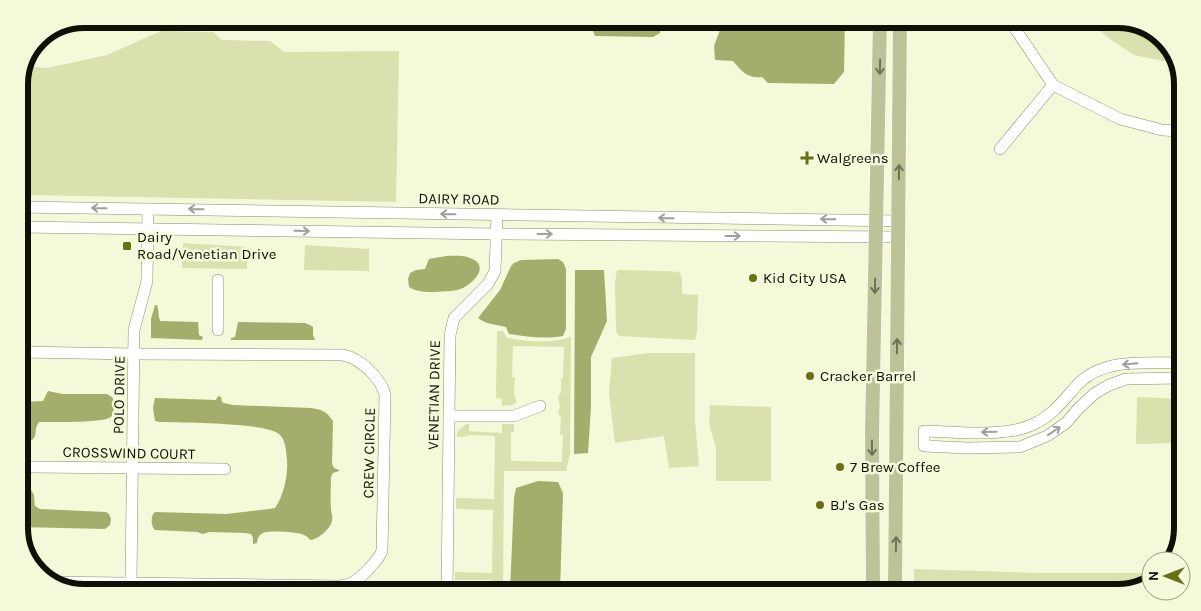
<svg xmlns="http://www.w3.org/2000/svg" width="1201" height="611" font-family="Karla,sans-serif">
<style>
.green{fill:#dae1ae}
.water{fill:#a5ad6c}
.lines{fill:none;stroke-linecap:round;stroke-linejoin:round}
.minor-casing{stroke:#898d70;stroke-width:12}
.major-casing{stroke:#fff;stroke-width:15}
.minor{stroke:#fff;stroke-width:11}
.major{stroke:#bec297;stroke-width:14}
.oneway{stroke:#6f7256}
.oneway2{stroke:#9fa09b}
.poi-dot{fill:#686f16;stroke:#f4f9d9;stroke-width:2}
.labels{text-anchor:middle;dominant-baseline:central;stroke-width:5;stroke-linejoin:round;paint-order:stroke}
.poi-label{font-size:15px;fill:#0f1106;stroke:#f4f9d9;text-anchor:start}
.street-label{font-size:15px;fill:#0f1106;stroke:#f4f9d9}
.rim{fill:none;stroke:#0f1106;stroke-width:6}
</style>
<rect width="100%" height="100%" fill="#f4f9d9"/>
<g class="green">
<polygon points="1089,19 1118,19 1146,25 1172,48 1174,54 1164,61 1134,55 1107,37"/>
<polygon points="161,31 213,32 222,40 270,41 284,52 399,51 396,202 26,195 19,193 19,79 25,66 47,68 107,55"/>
<polygon points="183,243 247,247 247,269 182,268"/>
<polygon points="305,245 369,249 369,271 304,270"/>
<polygon points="617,270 665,271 679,272 682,277 682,294 698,295 697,332 695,340 619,336 616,331 615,282"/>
<path d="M497 331H503L507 338C529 341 550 344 571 337L570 454 566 471H504L503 592H492V580H455V572L492 573 493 510 456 509V498L494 499 495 436 469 435 464 437H457V432L466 424H469V431L502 433V424H514V432H511V461L562 462 563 435H560L561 418 558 413 560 406 558 397 561 392V379L563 378 564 347 513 346 512 377 515 378 514 394 517 402 513 405 502 406V399L496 398Z"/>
<polygon points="649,353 695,353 695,421 699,466 669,468 664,436 615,443 609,393 612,358"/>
<polygon points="1137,397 1178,399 1177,443 1136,444"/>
<polygon points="710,405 771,407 771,481 716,481 716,448 709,423"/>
<polygon points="914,569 1039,573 1151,573 1151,582 1118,592 914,592"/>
</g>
<g class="water">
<polygon points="594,19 660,19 661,27 660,33 653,37 595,36 593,31 593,20"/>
<path d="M724 19H845L844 72 834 84 768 83 762 77C748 79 741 71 733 61L715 60 714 46Z"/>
<path d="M446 256C454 256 463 255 470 258 490 265 475 282 463 288 454 292 444 291 435 292 426 292 417 292 409 287L408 279 410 273 416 270 425 269 429 259Z"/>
<path d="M558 259 563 262 566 269V329L563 336C544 339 528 337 509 334L506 327C497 325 485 324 478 318L500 290 511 266 514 263 521 260Z"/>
<polygon points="575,270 604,270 607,321 591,357 591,407 588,453 574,454"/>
<path d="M155 305H157C159 310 158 316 160 321L198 322 199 335 203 337 202 340 151 338V319Z"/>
<polygon points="238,322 305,323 310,325 313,327 313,335 315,340 231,340 231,338 235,337"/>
<path d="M48 391 62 394H107C113 397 115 400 114 406 114 410 113 415 111 417 104 423 50 422 39 422 34 429 37 433 34 438 31 442 23 444 19 447V402L43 401Z"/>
<path d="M218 396 221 397 222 402 224 403 233 405 311 408C323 410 326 411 333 421L332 464 334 468 339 470V471L333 473 331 477C331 487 330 498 331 509 331 513 333 516 332 521 331 528 318 540 310 540 308 537 308 537 304 535 298 532 269 530 263 533 259 535 257 539 257 543L253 544V538L251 534 245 533 209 532 203 534 197 532 155 530C151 526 151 519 153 514L155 512 226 514 269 509 275 508C284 495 288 475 287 460 286 452 286 441 280 435 268 422 181 423 160 422L155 421 153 408 155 398 216 400Z"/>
<polygon points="538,481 558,482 563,493 560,592 510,592 514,498 516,488"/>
<path d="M19 483C23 484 31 489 33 493 35 496 34 502 35 506L40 509 106 512 109 514 111 519 110 525 105 529 19 527Z"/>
</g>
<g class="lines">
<defs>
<g id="minor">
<polyline points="1010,19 1014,27 1053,85 1120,119 1162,130 1181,131"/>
<polyline points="1000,149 1053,85"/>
<polyline points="19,207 899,221"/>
<polyline points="19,227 497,234 898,237"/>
<polyline points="218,330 218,280"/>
<path d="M19 352 134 354 343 355C360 358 381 378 385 395L382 551C378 561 361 578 352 583 348 585 344 585 340 586L50 582"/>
<path d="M1178 378 1126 379 1109 385 1094 394 1078 409 1066 423 1047 436 1020 447 967 448 924 446V431C956 432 1005 438 1034 424 1055 414 1064 399 1079 383 1104 358 1146 363 1178 363"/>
<polyline points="449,416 514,416 540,406"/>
<polyline points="33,467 225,469"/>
<polyline points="131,582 134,330 147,281 148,209"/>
<polyline points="447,592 450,335 454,318 488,284 495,271 497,215"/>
</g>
<g id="major">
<polyline points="873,592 872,434 880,19"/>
<polyline points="895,592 900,19"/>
</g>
</defs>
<use href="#minor" class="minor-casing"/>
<use href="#major" class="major-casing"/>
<use href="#minor" class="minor"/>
<use href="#major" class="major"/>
</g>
<defs><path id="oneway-shaft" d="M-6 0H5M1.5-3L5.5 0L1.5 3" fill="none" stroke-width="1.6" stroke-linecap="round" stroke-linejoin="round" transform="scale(1.25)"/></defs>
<g class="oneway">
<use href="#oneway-shaft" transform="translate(880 67) rotate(91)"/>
<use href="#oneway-shaft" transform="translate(899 172) rotate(-89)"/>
<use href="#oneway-shaft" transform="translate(875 286) rotate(91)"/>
<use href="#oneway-shaft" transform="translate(897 346) rotate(-89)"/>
<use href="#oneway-shaft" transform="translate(872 448) rotate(89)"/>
<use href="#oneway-shaft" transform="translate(896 544) rotate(-89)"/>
</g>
<g class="oneway2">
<use href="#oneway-shaft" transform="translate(99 208) rotate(-179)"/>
<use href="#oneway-shaft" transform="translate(196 209) rotate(-179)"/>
<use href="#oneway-shaft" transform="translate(448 214) rotate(-179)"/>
<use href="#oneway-shaft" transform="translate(666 218) rotate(-179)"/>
<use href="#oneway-shaft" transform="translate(828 219) rotate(-179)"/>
<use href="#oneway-shaft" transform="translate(302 231) rotate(1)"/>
<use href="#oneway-shaft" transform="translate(545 234)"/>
<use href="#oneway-shaft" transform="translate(733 236)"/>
<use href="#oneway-shaft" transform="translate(1130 364) rotate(175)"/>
<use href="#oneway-shaft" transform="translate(1054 431) rotate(-34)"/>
<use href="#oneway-shaft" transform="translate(989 432) rotate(179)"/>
</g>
<g class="poi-dot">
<path d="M804.5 150.5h5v5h5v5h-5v5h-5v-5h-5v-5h5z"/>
<rect x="122" y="241" width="10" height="10" rx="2.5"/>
<circle cx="753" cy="278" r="5"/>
<circle cx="810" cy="376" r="5"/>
<circle cx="840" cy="467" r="5"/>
<circle cx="820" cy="505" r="5"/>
</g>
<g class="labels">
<g class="poi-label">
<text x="817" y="158">Walgreens</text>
<text x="137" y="237">Dairy<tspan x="137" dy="17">Road/Venetian Drive</tspan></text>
<text x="763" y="278">Kid City USA</text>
<text x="820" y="376">Cracker Barrel</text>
<text x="850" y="467">7 Brew Coffee</text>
<text x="830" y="505">BJ's Gas</text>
</g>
<g class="street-label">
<text transform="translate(459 199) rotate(1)">DAIRY ROAD</text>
<text transform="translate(119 395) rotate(-89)">POLO DRIVE</text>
<text transform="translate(434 395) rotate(-89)">VENETIAN DRIVE</text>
<text transform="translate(129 453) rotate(1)">CROSSWIND COURT</text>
<text transform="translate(369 453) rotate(-89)">CREW CIRCLE</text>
</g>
</g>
<path d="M0 0H1201V611H0ZM84 28H1118A56 56 0 0 1 1174 84V528A56 56 0 0 1 1118 584H84A56 56 0 0 1 28 528V84A56 56 0 0 1 84 28Z" fill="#f4f9d9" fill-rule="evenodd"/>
<path class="rim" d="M84 28H1118A56 56 0 0 1 1174 84V528A56 56 0 0 1 1118 584H84A56 56 0 0 1 28 528V84A56 56 0 0 1 84 28Z"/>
<g transform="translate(1166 576) rotate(270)"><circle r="24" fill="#f4f9d9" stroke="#989c85"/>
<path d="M0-4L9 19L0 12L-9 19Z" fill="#686f16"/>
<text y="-8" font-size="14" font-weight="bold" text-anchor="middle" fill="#0f1106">N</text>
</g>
</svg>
